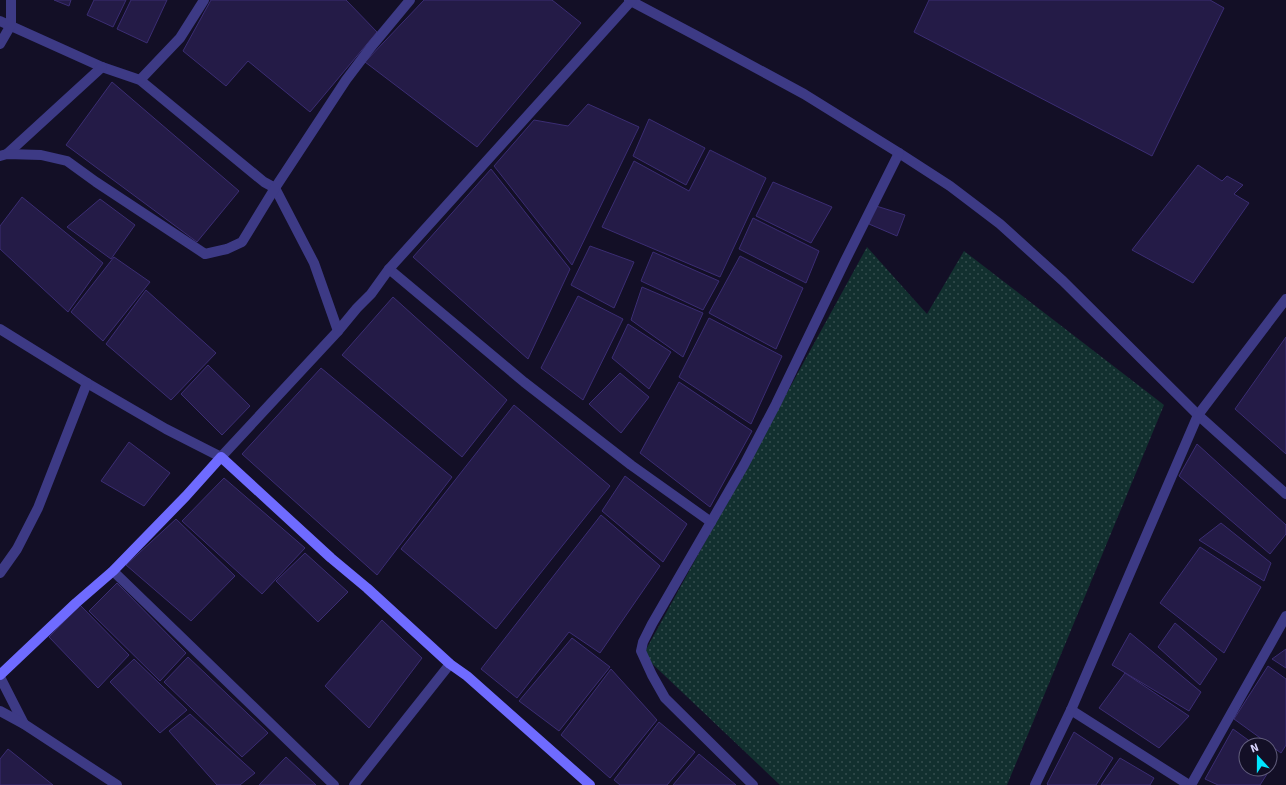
<svg xmlns="http://www.w3.org/2000/svg" width="1286" height="785" font-family="Signika,sans-serif">
<style>
.grass{fill:url(#grass-dots)}
.building{fill:#241b47;stroke:#3b2d73}
.lines{fill:none;stroke-linecap:round;stroke-linejoin:round}
.street{stroke:#3d3a85;stroke-width:10}
.secondary{stroke:#6f6bff;stroke-width:10}
</style>
<defs>
<pattern id="grass-dots" width="8" height="8" patternUnits="userSpaceOnUse"><rect width="8" height="8" fill="#12302f"/><path d="M2 2h.1M6 6h.1" fill="none" stroke="#344d4e" stroke-width="1.8" stroke-linecap="round"/></pattern>
</defs>
<rect width="100%" height="100%" fill="#130f26"/>
<polygon class="grass" points="867,247 927,314 964,251 1164,405 1007,785 780,785 643,655"/>
<g class="building">
<polygon points="54,0 71,0 69,6"/>
<polygon points="94,0 126,0 113,27 87,15"/>
<polygon points="131,0 167,0 147,43 117,29"/>
<polygon points="211,0 346,0 377,32 310,112 248,61 226,86 183,51"/>
<polygon points="424,0 552,0 581,23 477,147 365,62"/>
<polygon points="929,0 1210,0 1224,8 1152,156 914,32"/>
<polygon points="112,82 239,191 197,242 66,145"/>
<polygon points="588,104 639,127 572,265 494,166 534,120 568,126"/>
<polygon points="649,119 705,148 686,185 633,156"/>
<polygon points="710,150 766,178 720,277 602,227 634,161 689,191"/>
<polygon points="1198,165 1222,181 1227,176 1243,185 1234,194 1249,203 1193,283 1132,250"/>
<polygon points="491,169 570,269 528,359 413,257"/>
<polygon points="773,182 832,207 811,243 756,216"/>
<polygon points="22,197 103,263 68,312 0,249 0,226"/>
<polygon points="100,199 135,225 111,259 67,227"/>
<polygon points="873,205 905,215 897,236 869,224"/>
<polygon points="753,218 819,251 806,283 739,249"/>
<polygon points="590,246 634,262 614,308 571,285"/>
<polygon points="653,252 719,281 703,310 641,281"/>
<polygon points="740,256 803,288 776,349 709,313"/>
<polygon points="114,257 150,282 103,341 71,312"/>
<polygon points="642,287 703,313 683,357 631,320"/>
<polygon points="146,290 216,353 171,400 106,344"/>
<polygon points="578,296 623,319 583,400 541,368"/>
<polygon points="393,297 507,400 462,457 342,355"/>
<polygon points="709,318 782,356 751,424 679,377"/>
<polygon points="628,324 671,352 649,389 612,358"/>
<polygon points="1286,337 1286,454 1235,409"/>
<polygon points="208,365 250,406 222,435 181,394"/>
<polygon points="321,368 452,477 377,575 242,454"/>
<polygon points="620,373 649,397 621,433 589,404"/>
<polygon points="679,382 752,431 710,507 640,453"/>
<polygon points="514,405 610,486 496,629 401,549"/>
<polygon points="129,442 170,473 144,506 101,481"/>
<polygon points="1197,444 1286,525 1286,534 1270,554 1179,476"/>
<polygon points="625,476 687,524 663,562 602,511"/>
<polygon points="224,478 305,548 262,594 182,521"/>
<polygon points="601,515 660,566 600,653 569,632 517,698 481,669"/>
<polygon points="176,519 235,576 191,621 126,565"/>
<polygon points="1221,523 1271,563 1264,581 1199,540"/>
<polygon points="1200,547 1261,587 1224,653 1160,603"/>
<polygon points="305,553 348,592 318,622 276,581"/>
<polygon points="117,583 186,653 160,681 89,611"/>
<polygon points="80,605 129,655 98,688 49,637"/>
<polygon points="382,620 422,658 369,728 325,686"/>
<polygon points="1175,623 1217,659 1200,685 1158,647"/>
<polygon points="1130,633 1201,692 1189,711 1112,665"/>
<polygon points="572,638 610,667 559,731 519,701"/>
<polygon points="1286,649 1286,668 1272,659"/>
<polygon points="188,657 268,733 242,757 164,682"/>
<polygon points="134,659 187,710 160,733 110,682"/>
<polygon points="1268,666 1286,679 1286,745 1281,753 1234,719"/>
<polygon points="611,669 657,720 610,778 561,735"/>
<polygon points="1125,673 1189,716 1159,748 1099,708"/>
<polygon points="190,714 255,773 240,785 217,785 169,731"/>
<polygon points="659,722 695,752 667,785 620,785 614,780"/>
<polygon points="1233,729 1255,745 1246,745 1246,769 1270,769 1270,756 1276,760 1260,785 1218,785 1205,779"/>
<polygon points="1074,732 1113,758 1096,785 1048,785 1047,784"/>
<polygon points="8,749 53,785 0,785 0,759"/>
<polygon points="699,754 736,785 673,785"/>
<polygon points="286,757 316,785 259,785"/>
<polygon points="1120,758 1154,778 1150,785 1101,785"/>
</g>
<g class="lines">
<g class="street">
<polyline points="629,0 695,35 804,94 899,153 950,186 1000,224 1063,281 1198,415 1286,494"/>
<polyline points="0,21 102,67 140,80 264,182 275,188 314,263 338,331"/>
<polyline points="0,44 11,25 11,0"/>
<polyline points="140,80 180,38 204,0"/>
<polyline points="7,154 102,67"/>
<polyline points="0,156 7,154 41,155 67,161 96,182 205,254 227,249 242,242 275,188 346,80 371,47 410,0"/>
<polyline points="389,269 524,382 631,465 711,522"/>
<polyline points="0,329 87,383 166,429 221,457 338,331 357,308 371,294 389,269 632,0"/>
<polyline points="113,571 334,785"/>
<polyline points="0,573 17,549 38,508 87,383"/>
<polyline points="0,677 24,724"/>
<polyline points="1071,710 1189,785"/>
<polyline points="0,711 24,724 117,785"/>
<polyline points="354,785 450,664"/>
<polyline points="753,785 665,698 652,675 641,651 643,642 652,624 744,465 776,404 845,261 899,153"/>
<polyline points="1035,785 1071,710 1198,415 1286,299"/>
<polyline points="1191,785 1286,616"/>
</g>
<polyline class="secondary" points="0,675 76,603 113,571 186,496 221,457 331,558 367,588 450,664 467,676 590,785"/>
</g>
<g transform="translate(1258 757) rotate(339)"><circle r="19" fill="#130f26" stroke="#625e7d"/>
<path d="M0-3L7 15L0 10L-7 15Z" fill="#00e5ff"/>
<text y="-6" font-size="11" font-weight="bold" text-anchor="middle" fill="#d9d4ff">N</text>
</g>
</svg>
